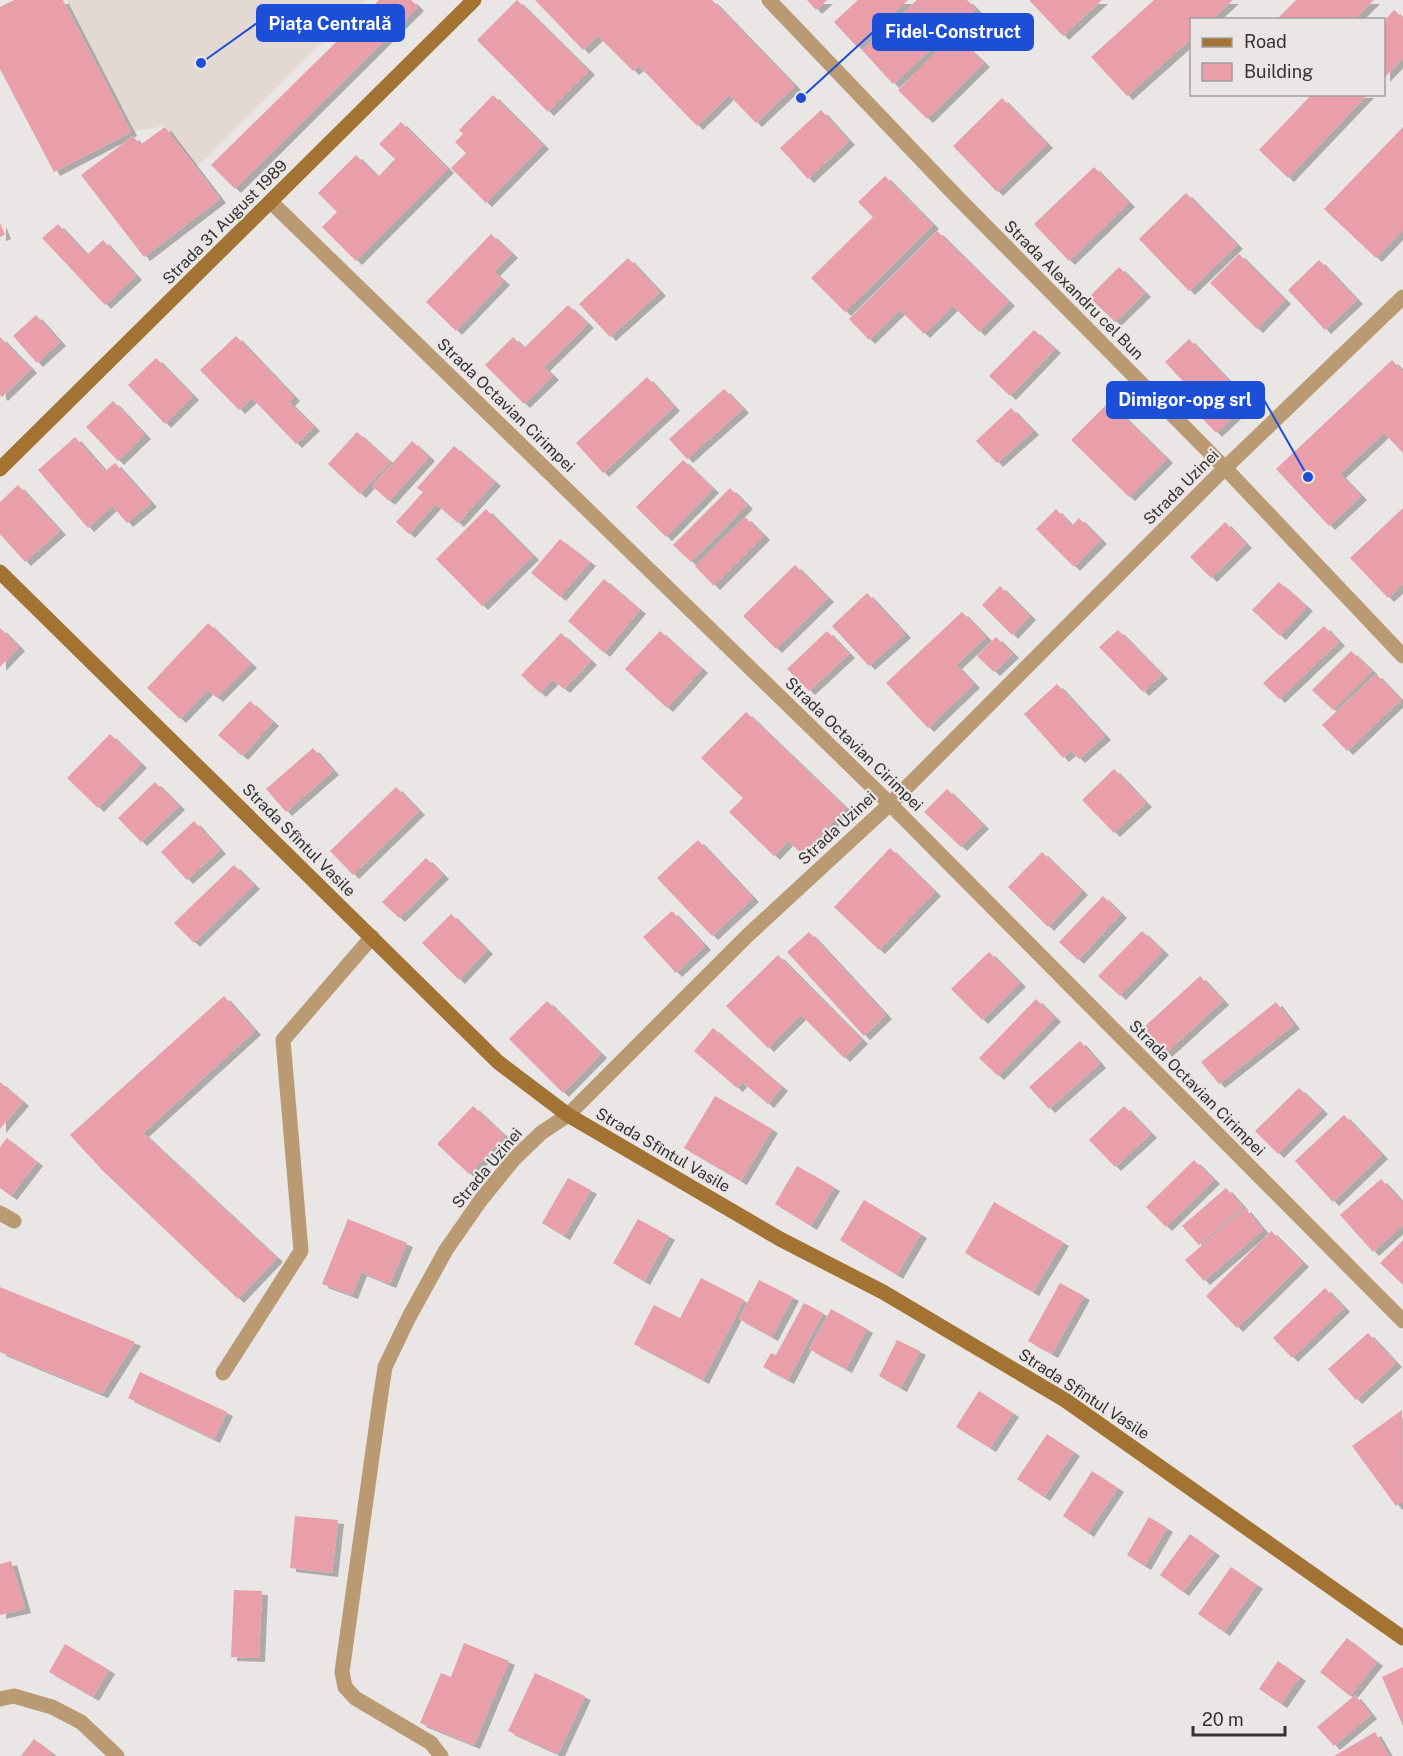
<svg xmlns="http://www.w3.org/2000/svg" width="1403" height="1756" font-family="'Public Sans',sans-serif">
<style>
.built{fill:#e4d8d3}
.building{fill:#e89faa;filter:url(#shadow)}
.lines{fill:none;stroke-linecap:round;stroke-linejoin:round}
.lane{stroke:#ba9a72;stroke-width:15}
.street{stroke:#ba9a72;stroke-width:15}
.secondary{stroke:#a27332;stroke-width:15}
.labels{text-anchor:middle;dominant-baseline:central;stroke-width:4.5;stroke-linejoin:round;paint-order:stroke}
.street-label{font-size:16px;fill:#353332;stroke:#eae6e5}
.leader{fill:none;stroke:#1d4ed8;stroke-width:2}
.callout-dot{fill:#1d4ed8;stroke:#eae6e5;stroke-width:2}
.callout{fill:#1d4ed8;stroke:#1d4ed8;stroke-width:2}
.callout-label{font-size:18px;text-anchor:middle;font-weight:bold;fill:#fff}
</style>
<defs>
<filter id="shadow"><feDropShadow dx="6" dy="4" stdDeviation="0" flood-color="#0004"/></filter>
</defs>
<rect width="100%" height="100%" fill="#eae6e5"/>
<polygon class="built" points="67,0 365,0 197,167 165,126 135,131"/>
<g class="building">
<polygon points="14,0 63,0 131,132 54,172 0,69 0,7"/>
<polygon points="379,0 411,0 418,7 235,189 211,165"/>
<polygon points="517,0 589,71 548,112 477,40"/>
<polygon points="535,0 712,0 795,86 756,123 729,95 697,126 639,66 633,71 598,36 583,50"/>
<polygon points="807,0 827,0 816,10"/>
<polygon points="858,0 908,0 857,47 834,22"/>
<polygon points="917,0 967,0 976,9 893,84 862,50"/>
<polygon points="1029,0 1102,0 1063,36"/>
<polygon points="1154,0 1233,0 1211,20 1192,20 1192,38 1127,96 1091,57"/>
<polygon points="1296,0 1374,0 1354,20 1276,20"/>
<polygon points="1394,10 1403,18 1403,58 1384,78 1384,21"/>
<polygon points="954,34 984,63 927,119 898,90"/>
<polygon points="1312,94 1368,94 1288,178 1259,150"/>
<polygon points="493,95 543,145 486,203 451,168 466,153 455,142 463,134 459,130"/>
<polygon points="1002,98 1047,144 997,192 953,146"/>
<polygon points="821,110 849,141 808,179 780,148"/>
<polygon points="401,122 448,169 356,261 322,227 337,212 318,193 356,155 378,177 395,159 379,144"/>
<polygon points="165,127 220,199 144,257 81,175 133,136 140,145"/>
<polygon points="1403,127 1403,230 1376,258 1324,209"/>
<polygon points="1094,167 1129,203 1069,261 1034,224"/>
<polygon points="885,176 933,225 845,312 811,278 873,217 858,202"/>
<polygon points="1186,193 1237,245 1189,291 1139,239"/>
<polygon points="0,223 5,235 0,237"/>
<polygon points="58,224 87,255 103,240 136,276 105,305 42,238"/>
<polygon points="937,231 1009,302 979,332 953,306 924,334 900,310 869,340 849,319"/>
<polygon points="491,234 512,254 494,272 504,281 456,331 426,302"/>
<polygon points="1239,254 1285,300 1257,329 1210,283"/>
<polygon points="628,258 660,292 610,337 579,304"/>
<polygon points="1319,260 1357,300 1325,330 1288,290"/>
<polygon points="1119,267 1145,293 1115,322 1089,297"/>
<polygon points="568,305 588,324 544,367 553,376 524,404 485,365 513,337 524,348"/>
<polygon points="36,315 60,342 37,363 13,336"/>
<polygon points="1034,330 1055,349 1010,396 989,376"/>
<polygon points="236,336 294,397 289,402 314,427 296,444 252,398 239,410 200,370"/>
<polygon points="0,337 31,369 2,397 0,395"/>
<polygon points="1189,339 1249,402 1216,433 1184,399 1193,392 1165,362"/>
<polygon points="156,358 193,396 165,424 128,385"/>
<polygon points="1392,360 1403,372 1403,453 1384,433 1340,474 1361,496 1329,526 1276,469"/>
<polygon points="647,377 674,407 603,473 576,443"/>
<polygon points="724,389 743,409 687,459 669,439"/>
<polygon points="113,401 145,435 118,461 86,427"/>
<polygon points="1109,402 1167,459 1129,497 1071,440"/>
<polygon points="1011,408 1033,431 997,463 976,441"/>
<polygon points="357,432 390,462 360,494 328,464"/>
<polygon points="75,437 105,471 115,463 151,503 127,523 112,506 88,528 38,470"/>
<polygon points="412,441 429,457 389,501 372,486"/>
<polygon points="454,446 495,482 458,523 436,504 409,534 396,522 423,492 417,488"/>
<polygon points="683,460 713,489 666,537 636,507"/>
<polygon points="18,485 60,531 25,562 0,534 0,502"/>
<polygon points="730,488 747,505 691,562 673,545"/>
<polygon points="1403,508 1403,584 1388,598 1350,558"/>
<polygon points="486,509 533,556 482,606 436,559"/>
<polygon points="1056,509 1072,526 1079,518 1101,540 1074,567 1036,529"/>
<polygon points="745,517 764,536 714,586 695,566"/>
<polygon points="1225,522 1246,544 1211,578 1190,557"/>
<polygon points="560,539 590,562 560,597 531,573"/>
<polygon points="795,565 828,598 776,649 743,616"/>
<polygon points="604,579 640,610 604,653 568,621"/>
<polygon points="1279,582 1307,607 1280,636 1252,610"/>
<polygon points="1000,586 1030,616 1012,635 982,605"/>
<polygon points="867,593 905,634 869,666 832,626"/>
<polygon points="962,612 986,637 956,665 974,684 928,728 886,683"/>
<polygon points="208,623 251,664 217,698 208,690 180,719 147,688"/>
<polygon points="1324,626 1339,642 1279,699 1263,683"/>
<polygon points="0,628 19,647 0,667"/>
<polygon points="1118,630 1162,675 1143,692 1099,647"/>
<polygon points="660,631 702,669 667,708 625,669"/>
<polygon points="827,631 849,654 809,691 787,669"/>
<polygon points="561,633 591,661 564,689 553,680 540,693 521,675"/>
<polygon points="996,637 1013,654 994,672 977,656"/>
<polygon points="1351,651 1372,671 1333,710 1312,690"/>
<polygon points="1376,674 1401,700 1347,751 1322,725"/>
<polygon points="1057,684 1105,736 1079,759 1071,751 1063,758 1024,714"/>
<polygon points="250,701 273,722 242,756 218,735"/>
<polygon points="746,712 846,808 802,854 788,841 774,856 729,812 743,798 701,758"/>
<polygon points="110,734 141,764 98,808 67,778"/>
<polygon points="313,748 333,771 286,812 266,789"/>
<polygon points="1114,769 1146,803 1114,833 1082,800"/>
<polygon points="155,782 179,806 141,842 118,818"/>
<polygon points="396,787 419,811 353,875 330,851"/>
<polygon points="947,789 983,825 961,847 924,812"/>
<polygon points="194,821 220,850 187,880 161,852"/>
<polygon points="698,840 753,898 712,936 657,878"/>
<polygon points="890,848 935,892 879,950 834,907"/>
<polygon points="1042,852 1082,891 1048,927 1008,887"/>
<polygon points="426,858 443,875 399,918 382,902"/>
<polygon points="234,865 254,885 194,943 174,923"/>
<polygon points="1103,896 1121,914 1078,960 1059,942"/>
<polygon points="672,911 705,946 676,973 643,937"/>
<polygon points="451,914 487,950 459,980 422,943"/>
<polygon points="1142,931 1163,951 1120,996 1098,976"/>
<polygon points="809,932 886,1015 864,1036 787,952"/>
<polygon points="989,952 1020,983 982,1020 951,989"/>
<polygon points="778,955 862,1040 844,1058 801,1015 768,1048 726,1006"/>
<polygon points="1200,976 1223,1001 1166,1053 1143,1028"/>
<polygon points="224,996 255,1031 143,1133 277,1258 238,1299 102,1170 70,1135"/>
<polygon points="1036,999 1055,1018 998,1076 979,1058"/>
<polygon points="547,1001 601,1054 563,1093 509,1039"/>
<polygon points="1276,1002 1294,1025 1219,1084 1201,1062"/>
<polygon points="713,1028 782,1087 768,1104 742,1082 737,1088 694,1051"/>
<polygon points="1080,1041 1100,1064 1049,1109 1029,1087"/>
<polygon points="0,1082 23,1102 0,1129"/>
<polygon points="1299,1088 1322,1110 1278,1154 1255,1131"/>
<polygon points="715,1096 772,1129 741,1181 684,1148"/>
<polygon points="473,1106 505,1136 469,1174 437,1144"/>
<polygon points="1124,1106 1151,1134 1115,1167 1089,1140"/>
<polygon points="1344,1115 1382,1155 1333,1202 1295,1161"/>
<polygon points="7,1138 37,1162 11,1196 0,1188 0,1147"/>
<polygon points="1194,1160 1214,1180 1166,1227 1146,1207"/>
<polygon points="797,1166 834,1187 811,1226 775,1204"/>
<polygon points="568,1178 591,1190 564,1236 542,1223"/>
<polygon points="1381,1179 1403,1203 1403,1225 1373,1252 1340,1215"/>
<polygon points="1226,1188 1243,1207 1199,1245 1182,1226"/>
<polygon points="864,1200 921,1234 897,1275 840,1240"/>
<polygon points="994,1202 1063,1242 1033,1292 965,1253"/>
<polygon points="1245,1208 1263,1230 1204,1281 1185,1260"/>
<polygon points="348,1219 407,1243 390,1284 361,1272 352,1295 322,1284"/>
<polygon points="638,1219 669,1236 644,1281 613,1263"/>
<polygon points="1271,1231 1303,1263 1237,1328 1206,1296"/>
<polygon points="1403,1240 1403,1285 1380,1263"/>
<polygon points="701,1278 744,1300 703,1380 634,1344 654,1305 680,1318"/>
<polygon points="759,1280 793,1297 772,1337 739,1319"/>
<polygon points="1060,1283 1084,1296 1052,1354 1028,1341"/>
<polygon points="0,1287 135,1342 102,1394 0,1352"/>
<polygon points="1325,1288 1344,1308 1292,1358 1273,1338"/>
<polygon points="804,1303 823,1313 788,1380 763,1367 771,1353 776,1355"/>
<polygon points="831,1309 867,1329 846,1369 809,1349"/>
<polygon points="1368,1333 1396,1363 1356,1400 1328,1369"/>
<polygon points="897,1340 920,1351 901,1388 879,1376"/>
<polygon points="140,1372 227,1412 214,1439 128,1398"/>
<polygon points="979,1391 1013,1413 990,1448 956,1427"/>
<polygon points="1402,1410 1403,1501 1396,1506 1352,1446"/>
<polygon points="1047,1434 1074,1452 1044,1497 1017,1479"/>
<polygon points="1092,1471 1118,1488 1088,1533 1063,1516"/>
<polygon points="295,1516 338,1520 332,1573 290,1568"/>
<polygon points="1149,1517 1167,1528 1145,1566 1127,1555"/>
<polygon points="1190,1534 1214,1552 1183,1592 1160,1575"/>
<polygon points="11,1561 25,1609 0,1615 0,1564"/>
<polygon points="1231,1567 1257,1585 1224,1632 1198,1614"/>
<polygon points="234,1590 262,1591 259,1658 231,1657"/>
<polygon points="1347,1638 1377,1662 1350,1696 1320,1672"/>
<polygon points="464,1643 509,1661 474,1745 420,1723 441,1673 451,1677"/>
<polygon points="65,1644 109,1670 93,1697 49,1672"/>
<polygon points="1278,1661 1300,1677 1281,1704 1259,1689"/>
<polygon points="1403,1667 1403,1726 1382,1677"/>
<polygon points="535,1673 585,1696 558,1754 508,1731"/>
<polygon points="1355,1695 1371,1715 1334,1746 1317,1727"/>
<polygon points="1375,1732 1389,1756 1334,1756"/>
<polygon points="34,1739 52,1753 50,1756 21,1756"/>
</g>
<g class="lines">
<g class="lane">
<polyline points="0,1213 14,1221"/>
<polyline points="223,1373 301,1251 283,1040 372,937"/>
<polyline points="380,1400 342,1672 345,1687 355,1698 431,1743 441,1756"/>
</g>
<g class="street">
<polyline points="769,0 958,198 1225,468 1403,656"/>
<polyline points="271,202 890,804 1403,1321"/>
<polyline points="380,1400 385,1367 409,1317 446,1250 480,1201 514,1159 541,1133 568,1115 747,936 890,804 1225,468 1403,297"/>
<polyline points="0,1699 14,1696 52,1707 81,1722 117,1756"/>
</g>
<g class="secondary">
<polyline points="0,469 474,0"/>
<polyline points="0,572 498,1062 568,1115 780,1239 883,1292 1065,1400 1403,1638"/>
</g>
</g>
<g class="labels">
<g class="street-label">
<text transform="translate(225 222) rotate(-45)">Strada 31 August 1989</text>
<text transform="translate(1074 290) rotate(45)">Strada Alexandru cel Bun</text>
<text transform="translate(506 405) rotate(44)">Strada Octavian Cirimpei</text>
<text transform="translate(1181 487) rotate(-45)">Strada Uzinei</text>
<text transform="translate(854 744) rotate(44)">Strada Octavian Cirimpei</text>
<text transform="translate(837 828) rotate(-43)">Strada Uzinei</text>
<text transform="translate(299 840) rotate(45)">Strada Sfîntul Vasile</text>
<text transform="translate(1197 1088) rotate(45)">Strada Octavian Cirimpei</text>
<text transform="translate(663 1150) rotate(30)">Strada Sfîntul Vasile</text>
<text transform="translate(487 1168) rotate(-50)">Strada Uzinei</text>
<text transform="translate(1084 1394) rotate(33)">Strada Sfîntul Vasile</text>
</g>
</g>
<path class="leader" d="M201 63L257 23M801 98L873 32M1308 477L1264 400"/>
<g class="callout-dot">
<circle cx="201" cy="63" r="6"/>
<circle cx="801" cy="98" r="6"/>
<circle cx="1308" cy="477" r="6"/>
</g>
<g class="callout">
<rect x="257" y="5" width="147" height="36" rx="6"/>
<rect x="873" y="14" width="160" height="36" rx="6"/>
<rect x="1107" y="382" width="157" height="36" rx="6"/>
</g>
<g class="callout-label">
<text x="330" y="30">Piața Centrală</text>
<text x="953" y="38">Fidel-Construct</text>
<text x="1185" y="406">Dimigor-opg srl</text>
</g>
<rect x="1190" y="18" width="195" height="78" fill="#eae6e5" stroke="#a29e9d" stroke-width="1.5"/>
<rect x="1202" y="38" width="30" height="9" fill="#a27332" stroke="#a29e9d" stroke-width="1.5"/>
<text x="1244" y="48" font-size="18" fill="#353332">Road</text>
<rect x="1202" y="63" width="30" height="18" fill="#e89faa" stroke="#a29e9d" stroke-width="1.5"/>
<text x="1244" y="78" font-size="18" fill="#353332">Building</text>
<path d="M1193 1726v9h92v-9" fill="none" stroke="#353332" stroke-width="3"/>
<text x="1202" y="1726" font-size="18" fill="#353332" stroke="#eae6e5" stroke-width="4.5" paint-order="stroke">20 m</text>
</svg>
